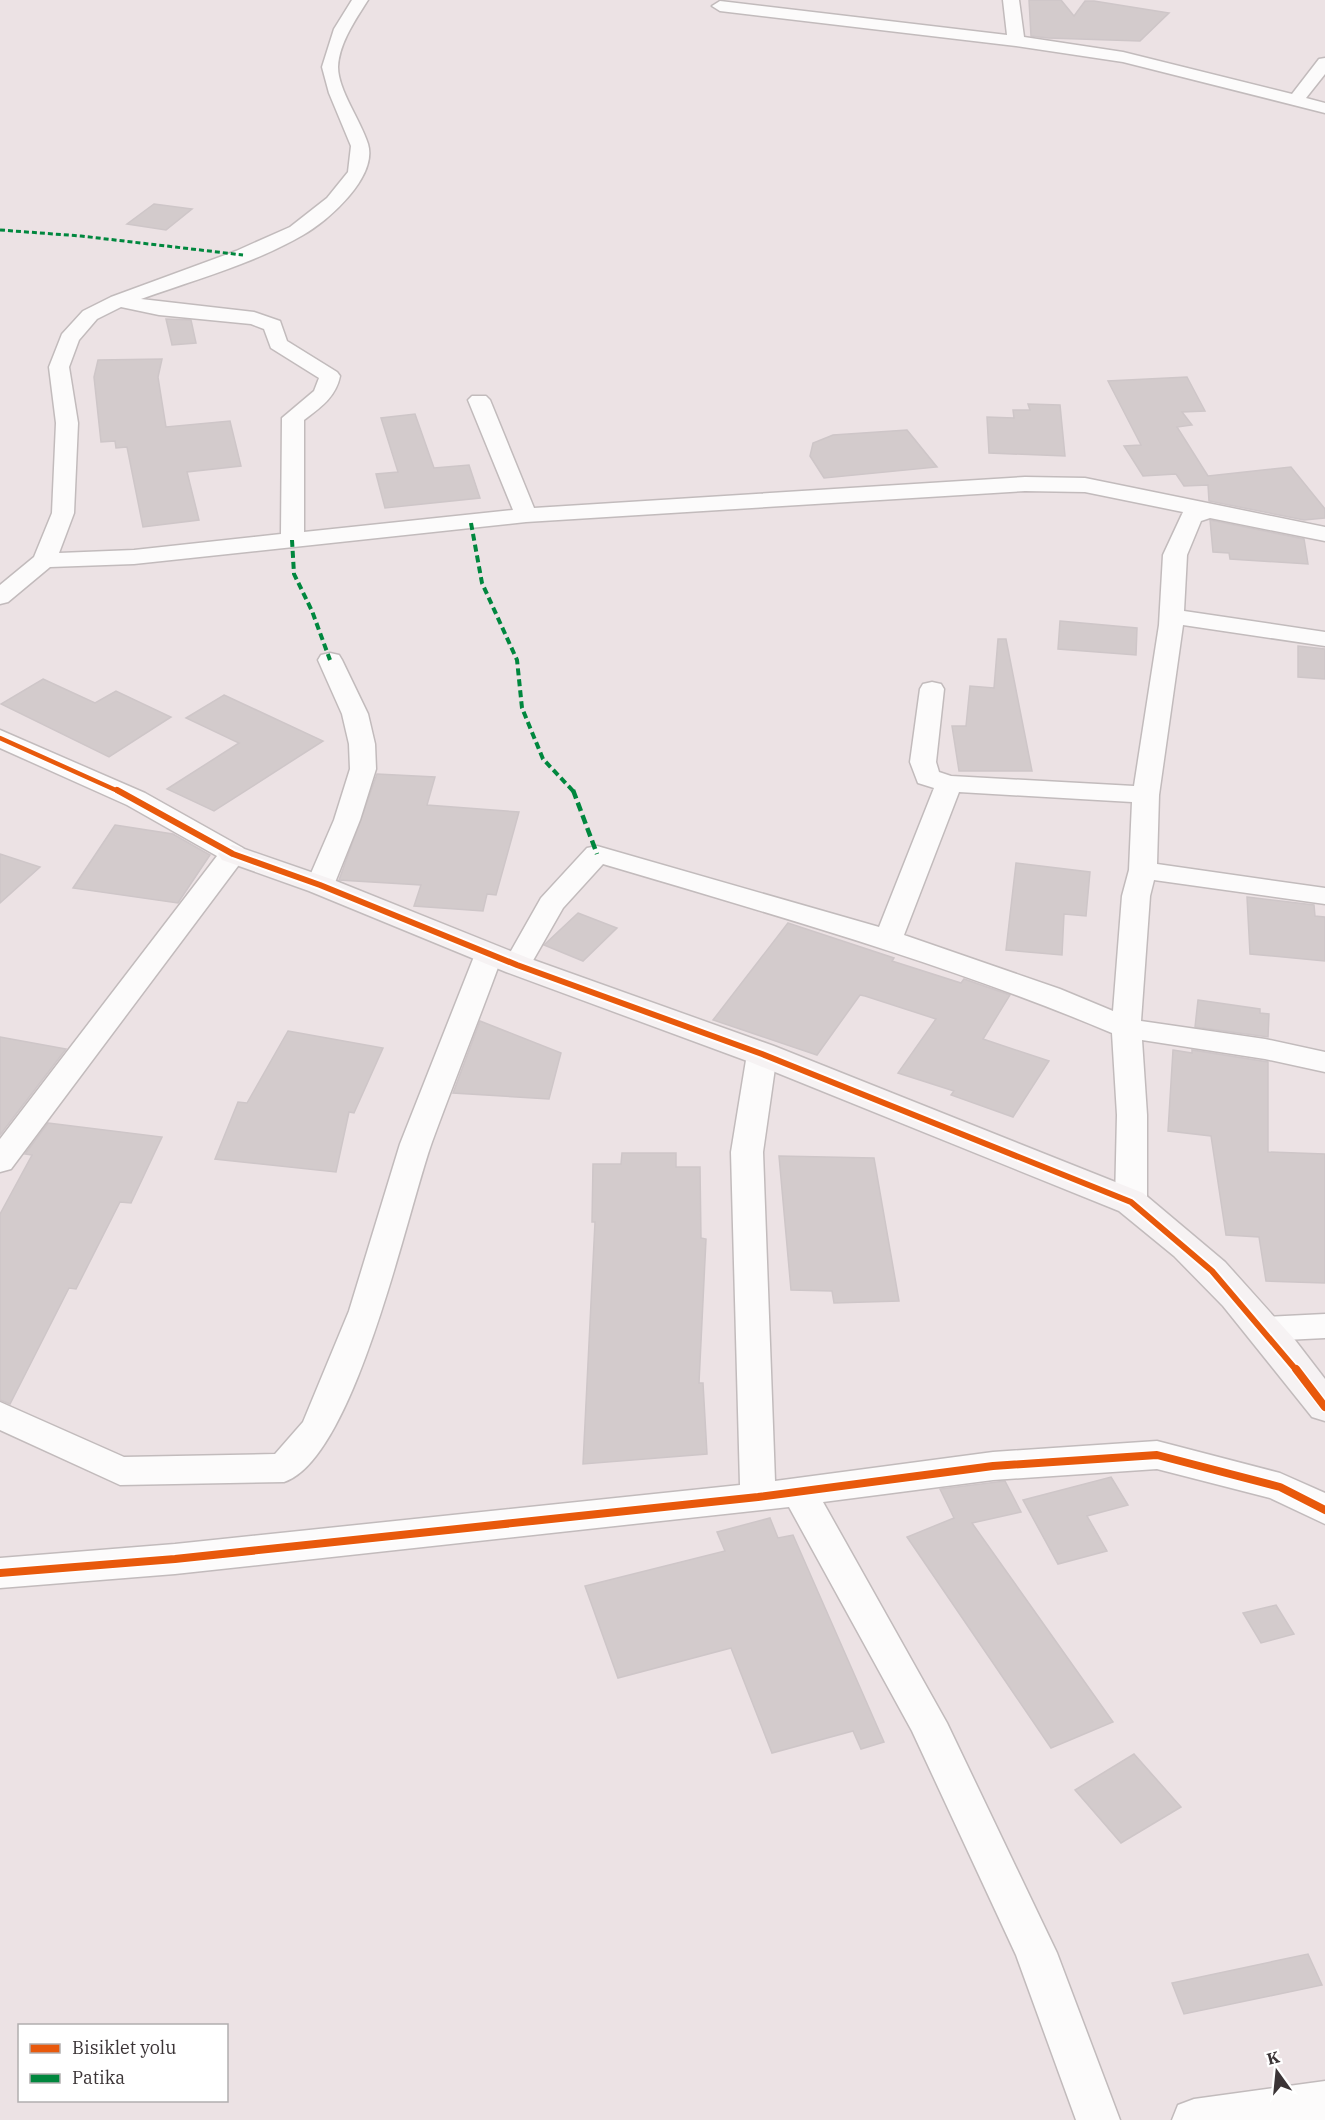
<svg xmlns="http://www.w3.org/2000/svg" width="1325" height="2120" font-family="'IBM Plex Serif',serif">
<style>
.building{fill:#d3cbcc;stroke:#cec6c8;stroke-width:1.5}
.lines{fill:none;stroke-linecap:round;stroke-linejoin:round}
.street-casing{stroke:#c2bbbc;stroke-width:3}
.secondary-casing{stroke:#c2bbbc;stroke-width:3}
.street{fill:#fcfbfb;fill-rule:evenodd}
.secondary{fill:#f6f2f3;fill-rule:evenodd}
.quiet-far2{stroke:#00873e;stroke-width:3;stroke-dasharray:5 3;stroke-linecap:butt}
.quiet-far1{stroke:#00873e;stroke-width:4;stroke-dasharray:7 4;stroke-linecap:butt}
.quiet{stroke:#00873e;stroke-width:4.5;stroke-dasharray:9 4.5;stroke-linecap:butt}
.cycleway-far2-casing{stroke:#fff;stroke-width:8}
.cycleway-far1-casing{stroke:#fff;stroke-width:10}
.cycleway-casing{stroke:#fff;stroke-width:11}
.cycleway-far2{stroke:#e8590c;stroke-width:4.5}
.cycleway-far1{stroke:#e8590c;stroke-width:6}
.cycleway{stroke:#e8590c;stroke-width:8}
</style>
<rect width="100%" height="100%" fill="#ece2e4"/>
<g class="building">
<polygon points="1029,0 1061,0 1074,16 1085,1 1094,1 1169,13 1140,41 1048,38 1031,36"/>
<polygon points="154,204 192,209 166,230 127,224"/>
<polygon points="166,319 191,320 196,343 172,345"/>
<polygon points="162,359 158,377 166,427 230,421 241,466 187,472 199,520 143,527 127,447 116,448 115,441 101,442 94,377 98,360"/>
<polygon points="1187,377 1205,411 1182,412 1192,425 1177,427 1208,476 1291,467 1325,509 1325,518 1304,520 1209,501 1208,485 1184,486 1176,474 1143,476 1124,446 1141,445 1108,381"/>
<polygon points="1028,404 1060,405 1065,456 989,453 987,417 1014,418 1013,410 1030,410"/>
<polygon points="415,414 434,468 469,465 480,498 385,508 376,474 398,472 381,418"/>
<polygon points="907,430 937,467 824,478 810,456 813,443 833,435"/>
<polygon points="1210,520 1304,539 1308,564 1230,559 1229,553 1213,552"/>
<polygon points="1060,621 1137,628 1136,655 1058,649"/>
<polygon points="998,639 1006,639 1032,771 959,771 952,726 966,726 970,686 994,688"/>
<polygon points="1298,646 1325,649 1325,679 1298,677"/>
<polygon points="43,679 95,703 116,691 171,717 109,757 1,704"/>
<polygon points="224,695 323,741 214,811 167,789 239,743 186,718"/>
<polygon points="377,774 435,777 427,805 519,812 496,895 487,894 483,911 414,906 421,885 339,880"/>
<polygon points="115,825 173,834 210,855 178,903 73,888"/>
<polygon points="0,854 40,867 0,903"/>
<polygon points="1016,863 1090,872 1086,916 1064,914 1062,955 1006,950"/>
<polygon points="1247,897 1314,905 1315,916 1325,917 1325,961 1250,954"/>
<polygon points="578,913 617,928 583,961 544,945"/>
<polygon points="788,923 894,958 892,961 961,983 964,979 1010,995 983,1039 1049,1061 1013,1117 951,1095 954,1091 898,1073 936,1019 865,996 860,995 817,1055 713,1020"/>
<polygon points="1198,1000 1260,1009 1260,1013 1269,1014 1268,1037 1195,1027"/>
<polygon points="480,1021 561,1053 549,1099 453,1093"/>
<polygon points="288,1031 383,1048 354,1113 349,1112 336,1172 215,1159 238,1102 247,1103"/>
<polygon points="0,1037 66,1049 0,1135"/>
<polygon points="1173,1050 1192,1053 1192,1050 1268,1062 1268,1152 1325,1154 1325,1283 1266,1281 1259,1237 1226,1235 1211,1136 1168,1131"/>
<polygon points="48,1123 162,1137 131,1203 120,1202 76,1289 69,1288 10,1404 0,1400 0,1214 32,1155 25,1154"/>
<polygon points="622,1153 676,1153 676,1167 700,1167 701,1238 706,1239 699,1383 703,1383 707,1454 583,1464 595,1222 592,1222 593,1164 621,1164"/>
<polygon points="779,1156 874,1158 899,1301 834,1303 832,1291 791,1290"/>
<polygon points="1111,1477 1128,1505 1087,1516 1107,1551 1058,1564 1023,1500"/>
<polygon points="1005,1481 1021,1512 972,1523 1113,1722 1051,1748 907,1537 954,1518 940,1489"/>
<polygon points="770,1518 778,1538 793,1535 884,1742 861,1749 853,1731 772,1753 731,1648 618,1678 585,1586 725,1551 717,1532"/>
<polygon points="1276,1605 1294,1634 1261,1643 1243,1613"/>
<polygon points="1134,1754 1181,1807 1121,1843 1075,1790"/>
<polygon points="1308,1954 1322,1985 1184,2014 1172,1983"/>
</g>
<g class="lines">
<defs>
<g id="street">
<path d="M352 0H368C356 19 339 43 338 67 338 90 361 121 368 144 378 177 328 221 303 235 253 264 194 280 141 299L254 312 280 321 287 341 337 372 340 376C336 397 320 408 304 420V532L513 510 468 400 472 396H486L490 400 534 508 1025 477 1085 478 1325 527V541L1210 518 1201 521 1187 555 1184 611 1325 632V646L1183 625 1159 795 1157 864 1325 888V904L1154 880 1150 896 1141 1021 1265 1039 1325 1052V1072L1265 1059 1142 1040 1147 1115V1202L1142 1210 1131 1213 1120 1210 1115 1202 1117 1115 1112 1033C946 963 774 915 603 864L563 908 527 971 517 974 507 971 503 965 541 898 587 848 597 846 879 927 934 788 918 783 910 762 920 689 923 684 932 682 941 684 944 689 936 762 939 772 951 776 1134 786 1159 625 1163 555 1183 512 1085 492 1025 491 526 522 134 564 50 567 8 602 0 604V585L34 557 52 513 56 423 49 367 62 334 83 311 111 297 236 251 290 227 327 198 348 172 351 146 329 93 322 67 334 29ZM121 307 159 315 251 324 264 329 271 348 319 378 314 391 282 418 281 534 134 550 59 553 74 513 78 423 69 367 79 340 97 319ZM959 792 1132 802 1129 870 1122 896 1113 1011 1060 989 904 935Z"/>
<polygon points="1003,0 1019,0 1024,37 1123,52 1292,94 1319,59 1325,58 1325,74 1306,98 1325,103 1325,113 1123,62 1016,46 720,11 712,6 720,1 1007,35"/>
<polygon points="330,653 339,655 342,660 368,714 375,744 376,769 360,820 334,885 330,891 320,893 310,891 306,885 334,820 350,769 349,744 342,714 318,660 321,655"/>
<polygon points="0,730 145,793 243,848 247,854 11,1169 0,1172 0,1139 217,856 127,805 0,748"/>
<path d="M489 945 499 948 503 954C480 1017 455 1079 432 1142 407 1212 355 1459 284 1482L120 1485 0 1430V1402L124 1457 275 1454 303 1422 349 1311 400 1144 475 954 479 948Z"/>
<polygon points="762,1044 773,1047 777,1054 763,1152 775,1481 993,1452 1157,1441 1280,1473 1325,1493 1325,1524 1270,1498 1157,1469 993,1480 823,1502 947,1723 1057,1953 1120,2120 1076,2120 1016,1955 912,1731 789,1507 175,1574 0,1588 0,1558 175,1544 740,1485 731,1152 747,1054 751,1047"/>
<polygon points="1325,1314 1325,1338 1267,1341 1255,1338 1250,1329 1255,1320 1267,1317"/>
<polygon points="1325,2081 1325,2120 1172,2120 1178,2105 1194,2099"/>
</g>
<polygon id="secondary" points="233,845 331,879 528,958 774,1046 1143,1193 1225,1262 1295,1340 1325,1379 1325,1421 1312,1417 1223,1306 1174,1256 1119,1211 750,1062 506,972 309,891 222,860 218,854 222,848"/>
</defs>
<use href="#street" class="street-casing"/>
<use href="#secondary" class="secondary-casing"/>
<use href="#street" class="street"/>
<use href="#secondary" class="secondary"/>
<polyline class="quiet-far2" points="0,230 81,236 243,255"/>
<g class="quiet-far1">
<polyline points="471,523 482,583 517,660 522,708 543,759 574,792"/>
<polyline points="292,540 294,574 312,611 330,660"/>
</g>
<polyline class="quiet" points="573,790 597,854"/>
<defs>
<polyline id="cycleway-far2" points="0,738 120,792"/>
<polyline id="cycleway-far1" points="117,790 233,854 320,885 517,965 762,1054 1131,1202 1212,1271 1297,1371"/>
<g id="cycleway">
<polyline points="1296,1369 1325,1407"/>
<polyline points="0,1573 175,1559 758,1497 993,1466 1157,1455 1280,1487 1325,1510"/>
</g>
</defs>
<use href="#cycleway-far2" class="cycleway-far2-casing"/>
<use href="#cycleway-far1" class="cycleway-far1-casing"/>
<use href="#cycleway" class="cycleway-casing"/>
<use href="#cycleway-far2" class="cycleway-far2"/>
<use href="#cycleway-far1" class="cycleway-far1"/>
<use href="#cycleway" class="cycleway"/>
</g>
<rect x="18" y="2024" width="210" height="78" fill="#ffffff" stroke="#b1aeaf" stroke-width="1.5"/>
<rect x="30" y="2044" width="30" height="9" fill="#e8590c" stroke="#b1aeaf" stroke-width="1.5"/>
<text x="72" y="2054" font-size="18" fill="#3b3436">Bisiklet yolu</text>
<rect x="30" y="2074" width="30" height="9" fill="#00873e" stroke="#b1aeaf" stroke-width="1.5"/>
<text x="72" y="2084" font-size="18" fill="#3b3436">Patika</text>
<g transform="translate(1277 2072) rotate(345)" stroke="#ffffff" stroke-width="4.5" paint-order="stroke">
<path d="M0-4.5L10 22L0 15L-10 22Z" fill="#3b3436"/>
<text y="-9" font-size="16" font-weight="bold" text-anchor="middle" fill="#3b3436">K</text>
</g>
</svg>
